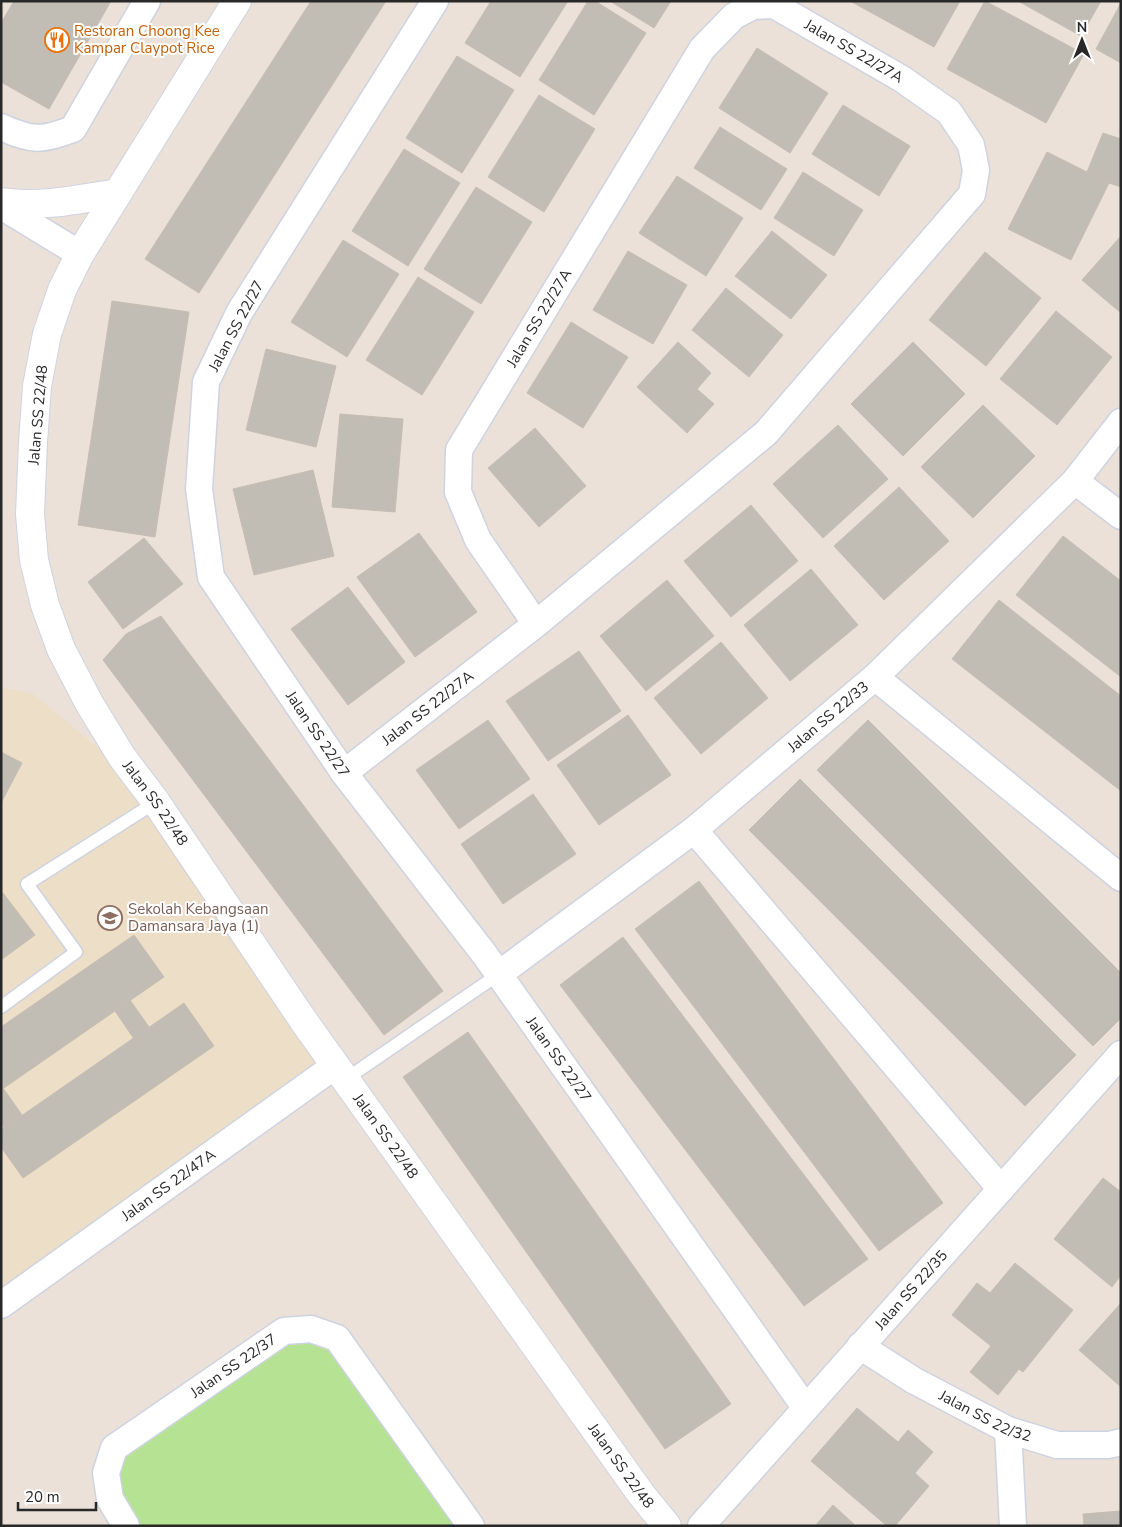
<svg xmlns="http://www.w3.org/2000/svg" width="1122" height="1527" font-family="'Nunito Sans',sans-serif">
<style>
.education{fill:#eddec7}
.green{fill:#b5e393}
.building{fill:#c2bdb4;stroke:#c6bdb2}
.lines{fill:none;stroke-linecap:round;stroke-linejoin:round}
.lane-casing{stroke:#ced3e1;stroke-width:15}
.street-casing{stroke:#ced3e1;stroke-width:29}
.secondary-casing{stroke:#ced3e1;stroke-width:30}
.lane{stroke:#fff;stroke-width:12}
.street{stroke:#fff;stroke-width:26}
.secondary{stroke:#fff;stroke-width:28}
.labels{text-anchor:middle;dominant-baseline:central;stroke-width:4;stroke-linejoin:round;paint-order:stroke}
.food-label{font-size:15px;fill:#c56008;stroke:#fff;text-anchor:start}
.street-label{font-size:15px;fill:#282828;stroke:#fff}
.education-label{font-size:15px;fill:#785e54;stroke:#fff;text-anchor:start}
</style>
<rect width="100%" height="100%" fill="#ebe1d8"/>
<polygon class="education" points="1,687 33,694 113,760 325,1077 1,1286"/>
<polygon class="green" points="288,1342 339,1346 469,1526 130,1526 118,1507 122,1452"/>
<g class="building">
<polygon points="14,1 111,1 49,109 1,82 1,23"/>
<polygon points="311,1 386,1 199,293 145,259"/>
<polygon points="491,1 568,1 520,77 465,43"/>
<polygon points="588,1 595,1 646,33 594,115 539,80"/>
<polygon points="610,1 671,1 654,28"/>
<polygon points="850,1 960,1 934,47"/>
<polygon points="985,1 1084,54 1046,123 947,69"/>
<polygon points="1018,1 1101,1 1081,36"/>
<polygon points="1121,3 1121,63 1096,49"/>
<polygon points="757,48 828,93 790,153 719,108"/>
<polygon points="457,56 514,90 462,173 406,138"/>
<polygon points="539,95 595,129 544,212 488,177"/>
<polygon points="843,105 910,146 879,196 812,154"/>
<polygon points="720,127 787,169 761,210 694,168"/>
<polygon points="1103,133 1121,139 1121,187 1109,183 1071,260 1008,229 1047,152 1087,172"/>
<polygon points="404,149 460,183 408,266 352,231"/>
<polygon points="803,172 863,210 834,256 774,218"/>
<polygon points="677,176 743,218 706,276 639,233"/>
<polygon points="476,187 532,222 481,304 424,269"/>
<polygon points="772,231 827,275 791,319 735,276"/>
<polygon points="1121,236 1121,313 1082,280"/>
<polygon points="343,240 399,274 347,357 291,322"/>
<polygon points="628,251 687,285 653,344 593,310"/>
<polygon points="985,252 1041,298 986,366 929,320"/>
<polygon points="418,277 474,312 422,395 366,360"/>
<polygon points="726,288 783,335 749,377 692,330"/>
<polygon points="112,301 189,312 155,537 78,525"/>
<polygon points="1056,311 1112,357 1057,425 1000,379"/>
<polygon points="571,322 628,357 583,428 527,393"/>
<polygon points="678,342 711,373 697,389 714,404 687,433 637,387"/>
<polygon points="913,342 965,394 903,456 851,404"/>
<polygon points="266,349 336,366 316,447 246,430"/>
<polygon points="983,405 1035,456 973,518 921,467"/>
<polygon points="340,414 403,419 395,512 332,507"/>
<polygon points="838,425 888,479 823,538 773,484"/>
<polygon points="535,428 586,486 539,527 488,468"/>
<polygon points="313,470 334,556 254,575 233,489"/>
<polygon points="899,487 949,541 884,600 834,546"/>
<polygon points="751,505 798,561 731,617 684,561"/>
<polygon points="419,533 477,612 415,657 357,577"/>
<polygon points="1063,536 1121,581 1121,677 1016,595"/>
<polygon points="144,538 183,584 123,629 88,582"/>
<polygon points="811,569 858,625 790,681 744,625"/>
<polygon points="667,580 714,636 646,691 600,636"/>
<polygon points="348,587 405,662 348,705 291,629"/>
<polygon points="999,600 1121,696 1121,791 952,659"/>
<polygon points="161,616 443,991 384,1035 103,660 126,634"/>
<polygon points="721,642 768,698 701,754 654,698"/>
<polygon points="579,651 621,711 548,761 506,701"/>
<polygon points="628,715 671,775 599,825 557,765"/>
<polygon points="488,720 530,779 459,829 416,770"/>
<polygon points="868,720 1121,973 1121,1018 1093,1046 817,770"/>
<polygon points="1,752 22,763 1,803"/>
<polygon points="800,779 1076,1055 1025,1106 749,830"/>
<polygon points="533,794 576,854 503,904 461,844"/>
<polygon points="699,881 943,1203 879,1251 635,929"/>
<polygon points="3,893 35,935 1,960 1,894"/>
<polygon points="134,935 164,977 1,1090 1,1027"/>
<polygon points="623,937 868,1259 804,1306 560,985"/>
<polygon points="130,1000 149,1027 134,1039 115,1011"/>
<polygon points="184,1003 214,1046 23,1178 1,1147 1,1130"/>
<polygon points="468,1032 731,1404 665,1449 403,1077"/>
<polygon points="3,1088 22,1115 4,1128 1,1124 1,1090"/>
<polygon points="1103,1178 1121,1192 1121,1275 1112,1287 1054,1239"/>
<polygon points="1015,1263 1073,1310 1023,1372 1019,1369 998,1395 970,1372 991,1346 952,1315 977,1283 990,1293"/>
<polygon points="1121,1303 1121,1387 1079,1350"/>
<polygon points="857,1408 898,1442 908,1430 933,1452 915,1473 929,1486 895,1526 887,1526 811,1461"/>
<polygon points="833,1505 856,1526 815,1526"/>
<polygon points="1121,1511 1121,1526 1084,1526 1083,1514"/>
</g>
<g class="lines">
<defs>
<g id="lane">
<polyline points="1,1007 76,952 27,884 156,802"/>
<polyline points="346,1079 499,974"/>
</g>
<g id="street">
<path id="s1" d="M435 1 239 313 206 382 199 489 211 577 344 773 485 955 805 1407"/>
<path d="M1 127C32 141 42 141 73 129L147 1"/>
<polyline points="1,206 80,254"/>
<polyline points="1075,481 1121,516"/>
<polyline points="875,677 1121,878"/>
<path id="s2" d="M344 773 536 624 766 433 972 194 976 170 971 145 949 112 902 79 774 5 753 6 734 16 702 49 459 450 458 492 478 540 536 624"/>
<polyline points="694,830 1001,1189"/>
<path id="s3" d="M499 974 694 830 875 677 1075 481 1121 422"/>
<path id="s4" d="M1 1305 336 1065"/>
<path id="s5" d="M860 1346 913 1380 1008 1430 1057 1445H1109L1121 1442"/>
<polyline points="1008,1430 1013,1526"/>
<path id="s6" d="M126 1526 110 1499 106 1473 114 1448 284 1331 311 1329 337 1338 471 1526"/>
<path id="s7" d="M701 1526 1121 1054"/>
</g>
<g id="secondary">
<path id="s8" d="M237 1 80 254 62 290 47 334 37 386 33 442 30 514 34 560 45 605 61 649 89 703 122 757 156 802 303 1020 641 1494 667 1526"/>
<path d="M1 202C40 208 80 199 118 193"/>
</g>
</defs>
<use href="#lane" class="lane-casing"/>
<use href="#street" class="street-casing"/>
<use href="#secondary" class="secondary-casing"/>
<use href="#lane" class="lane"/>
<use href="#street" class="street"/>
<use href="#secondary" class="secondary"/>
</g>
<defs>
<symbol id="restaurant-ring" viewBox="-11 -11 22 22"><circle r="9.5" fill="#fff" stroke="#e8710a" stroke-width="1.5"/><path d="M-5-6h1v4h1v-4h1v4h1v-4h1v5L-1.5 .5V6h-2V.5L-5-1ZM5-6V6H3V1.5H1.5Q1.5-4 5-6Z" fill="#e8710a"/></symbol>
<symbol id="school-ring" viewBox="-11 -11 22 22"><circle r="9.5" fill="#fff" stroke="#8d6e63" stroke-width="1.5"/><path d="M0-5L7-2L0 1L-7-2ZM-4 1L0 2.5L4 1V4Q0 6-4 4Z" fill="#8d6e63"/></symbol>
</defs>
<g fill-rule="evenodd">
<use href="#restaurant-ring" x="43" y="26" width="28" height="28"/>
<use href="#school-ring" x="96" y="904" width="28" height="28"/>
</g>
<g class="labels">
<g class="food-label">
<text x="74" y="31">Restoran Choong Kee<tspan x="74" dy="17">Kampar Claypot Rice</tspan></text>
</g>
<g class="street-label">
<text transform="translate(854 51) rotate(30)">Jalan SS 22/27A</text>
<text transform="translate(539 318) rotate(-59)">Jalan SS 22/27A</text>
<text transform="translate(236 326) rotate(-62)">Jalan SS 22/27</text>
<text transform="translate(38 415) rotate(-85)">Jalan SS 22/48</text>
<text stroke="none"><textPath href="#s2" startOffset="106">Jalan SS 22/27A</textPath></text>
<text stroke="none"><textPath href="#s3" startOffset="418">Jalan SS 22/33</textPath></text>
<text stroke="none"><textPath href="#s1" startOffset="831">Jalan SS 22/27</textPath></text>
<text stroke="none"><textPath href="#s8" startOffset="886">Jalan SS 22/48</textPath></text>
<text stroke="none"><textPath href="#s1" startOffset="1236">Jalan SS 22/27</textPath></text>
<text stroke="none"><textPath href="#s8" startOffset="1291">Jalan SS 22/48</textPath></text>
<text stroke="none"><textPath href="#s4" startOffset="206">Jalan SS 22/47A</textPath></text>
<text stroke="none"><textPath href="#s7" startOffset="316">Jalan SS 22/35</textPath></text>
<text stroke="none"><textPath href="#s6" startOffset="229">Jalan SS 22/37</textPath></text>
<text stroke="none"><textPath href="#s5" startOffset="144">Jalan SS 22/32</textPath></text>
<text stroke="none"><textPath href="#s8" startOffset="1696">Jalan SS 22/48</textPath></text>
</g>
<g class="education-label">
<text x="128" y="909">Sekolah Kebangsaan<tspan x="128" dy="17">Damansara Jaya (1)</tspan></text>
</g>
</g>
<rect width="1122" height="1527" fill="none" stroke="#282828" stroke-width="5"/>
<g transform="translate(1082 40)" stroke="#ffffff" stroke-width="4" paint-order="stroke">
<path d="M0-4L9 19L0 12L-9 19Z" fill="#282828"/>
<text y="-8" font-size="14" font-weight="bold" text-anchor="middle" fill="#282828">N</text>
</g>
<path d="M18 1502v8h78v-8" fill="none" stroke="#282828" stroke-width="2.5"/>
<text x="25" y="1502" font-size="15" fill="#282828" stroke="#ffffff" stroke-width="4" paint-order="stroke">20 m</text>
</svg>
